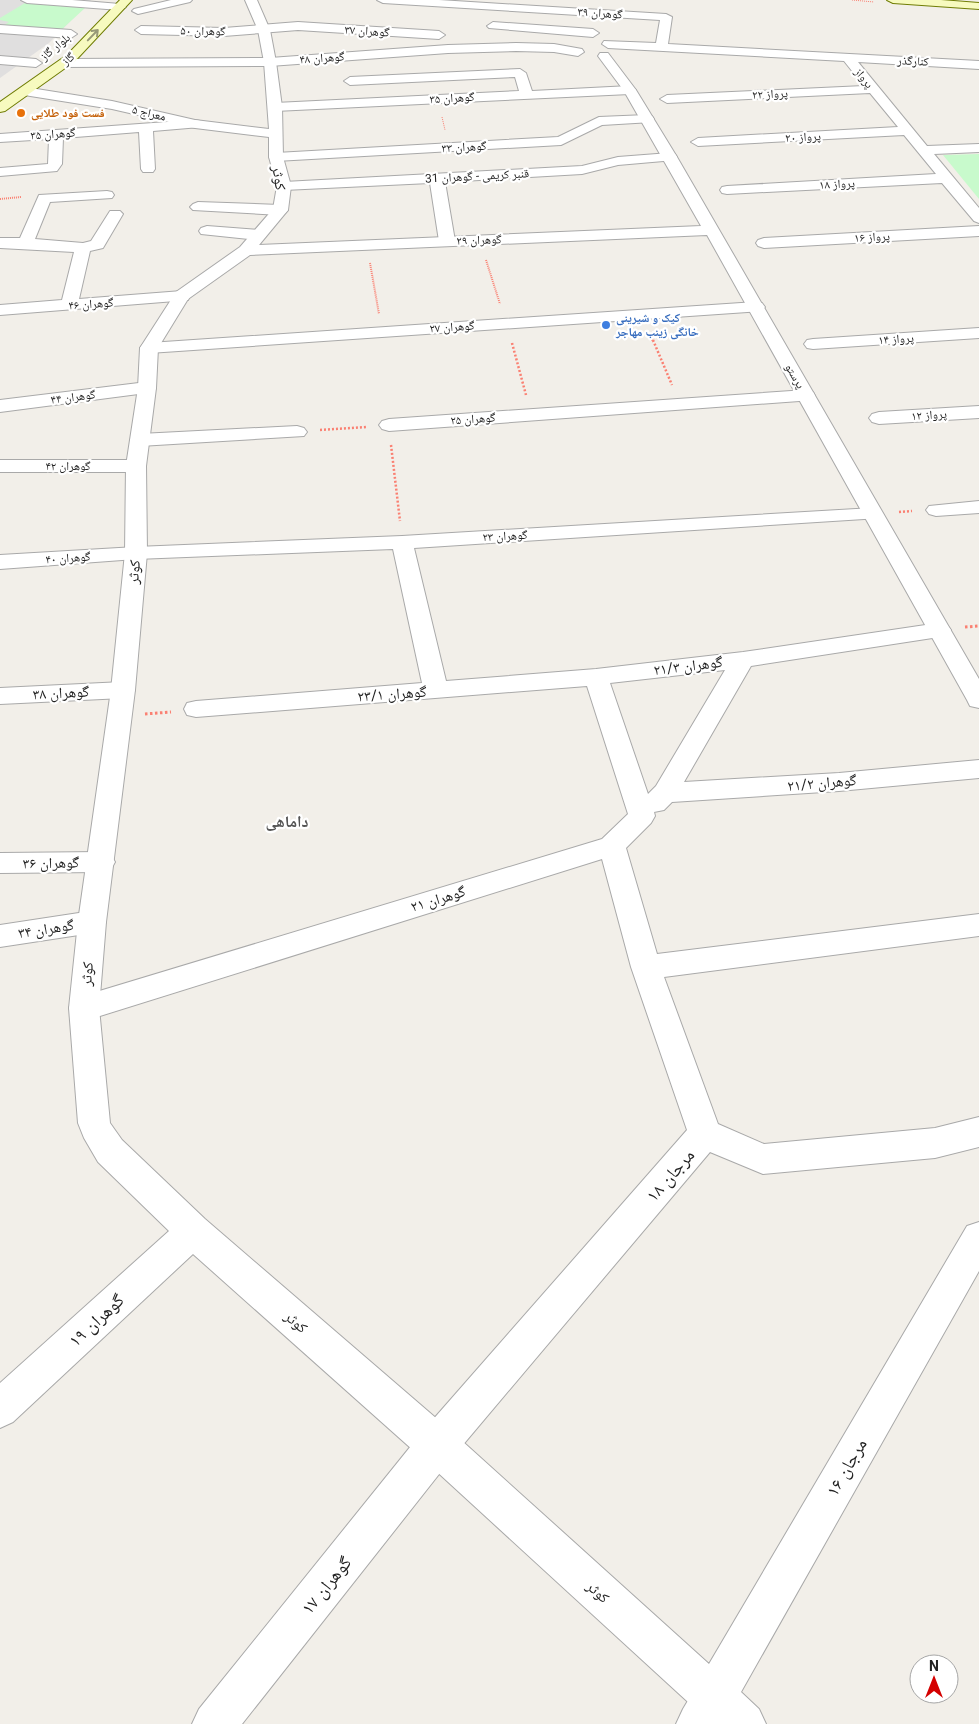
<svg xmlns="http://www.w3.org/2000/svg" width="979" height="1724" font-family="Roboto,'Noto Naskh Arabic',sans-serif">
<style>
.residential{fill:#e0dfdf}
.park{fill:#c8facc}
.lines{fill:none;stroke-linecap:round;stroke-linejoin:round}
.minor-casing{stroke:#a9a9a9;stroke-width:2}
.tertiary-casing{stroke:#a9a9a9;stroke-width:2}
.secondary-casing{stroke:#707d05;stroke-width:2}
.path-far3{stroke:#fa8072;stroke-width:1;stroke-dasharray:1 1;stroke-linecap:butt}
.path-far2{stroke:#fa8072;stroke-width:2;stroke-dasharray:1 1;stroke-linecap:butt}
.path-far1{stroke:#fa8072;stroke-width:2.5;stroke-dasharray:2 2;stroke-linecap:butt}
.path{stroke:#fa8072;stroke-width:3;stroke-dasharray:2.5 2.5;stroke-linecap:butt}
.minor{fill:#fff;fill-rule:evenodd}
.tertiary{fill:#fff;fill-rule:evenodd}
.secondary{fill:#f7fabf;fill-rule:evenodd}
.oneway{stroke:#979978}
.food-dot{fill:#e8710a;stroke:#fff;stroke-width:2}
.shop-dot{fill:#3f7fe0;stroke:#fff;stroke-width:2}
.labels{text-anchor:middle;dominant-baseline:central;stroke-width:4.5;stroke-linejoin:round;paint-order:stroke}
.far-street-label{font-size:12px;fill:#222;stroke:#fff}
.far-food-label{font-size:12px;font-weight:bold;fill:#c56008;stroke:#fff;text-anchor:start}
.far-shop-label{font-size:12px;font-weight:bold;fill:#366cbe;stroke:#fff;text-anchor:start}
.street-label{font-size:15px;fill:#222;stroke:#fff}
.neighbourhood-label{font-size:16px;font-weight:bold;fill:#555;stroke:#fff}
.near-street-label{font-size:18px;fill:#222;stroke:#fff}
</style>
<rect width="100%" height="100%" fill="#f2efe9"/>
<polygon class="residential" points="0,0 91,0 49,43 0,78"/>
<g class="park">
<polygon points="25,3 85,8 60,31 3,26 9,22 0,20 0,18"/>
<polygon points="979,154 979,199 943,155"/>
</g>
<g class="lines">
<defs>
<g id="minor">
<polygon points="21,0 72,0 120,4 126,7 120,10 27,3"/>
<polygon points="171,0 192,0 190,2 138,14 132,11 134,9"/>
<polygon points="377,0 439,0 666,14 672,17 668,44 979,61 979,69 858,62 927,146 979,144 979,152 934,154 979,208 979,223 974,221 942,183 727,194 722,193 720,190 722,187 727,186 936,174 904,135 698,146 691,142 698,138 898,127 870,93 667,103 660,99 667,95 864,86 844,61 608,48 602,44 604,41 656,43 660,20 383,3"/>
<polygon points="298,22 439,31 445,35 439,39 298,30 224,36 141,34 135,30 141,26 224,28"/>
<polygon points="493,22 593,29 599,33 593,37 489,28 487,26"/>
<polygon points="0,25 71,30 77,34 71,38 0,33"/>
<polygon points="516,43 554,44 582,49 584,52 578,56 554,52 516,51 448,53 270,66 65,67 59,63 65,59 270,58 448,45"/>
<polygon points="0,56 36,59 42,63 36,67 0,64"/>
<polygon points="520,69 526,73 532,91 630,86 636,90 630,94 275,111 268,107 275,103 519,91 515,77 350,85 344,81 350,77"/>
<polygon points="647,115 652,116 654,119 652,122 602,125 561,145 276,161 271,160 269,157 271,154 276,153 558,137 599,117"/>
<polygon points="195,120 200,121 202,124 200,127 153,131 155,169 153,172 143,172 141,169 139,132 63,138 62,164 57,171 0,176 0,168 48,164 49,139 0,142 0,134"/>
<polygon points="670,153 675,154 677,157 675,160 618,165 582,174 445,182 455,241 453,244 441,244 439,241 430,183 284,190 279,189 277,186 279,183 284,182 582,166 618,157"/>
<polygon points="107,191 112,192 114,195 112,198 50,202 35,239 83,243 91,241 110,211 120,211 123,214 103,248 90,251 79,299 182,291 188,292 190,296 188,300 0,315 0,305 62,300 74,252 0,248 0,238 20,238 39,195"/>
<polygon points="198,202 280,205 285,207 288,210 285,213 280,215 193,210 190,207 193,204"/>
<polygon points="207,226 258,230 264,232 266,235 264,238 258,240 201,234 199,231 201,228"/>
<polygon points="979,226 979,236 764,248 758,246 756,243 758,240 764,238"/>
<polygon points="756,302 762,303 765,307 762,311 149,353 143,352 140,348 143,344 149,343"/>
<polygon points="979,328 979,338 813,349 807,348 804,344 807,340 813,339"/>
<polygon points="147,382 154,384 156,388 154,392 0,412 0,400"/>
<polygon points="806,390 813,392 815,396 813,400 389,431 382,429 379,425 382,421 389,419"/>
<polygon points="979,406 979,418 879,424 872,422 869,418 872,414 879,412"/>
<polygon points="297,426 304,428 307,432 304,436 140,446 133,444 130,440 133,436 140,434"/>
<polygon points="0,460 136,460 143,462 146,466 143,470 136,472 0,472"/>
<polygon points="979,501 979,513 936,516 929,514 926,510 929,506"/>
<path d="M873 508 880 510 883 514 880 518 414 548 446 681 596 669 743 652 939 623 947 625 951 630 947 635 939 637 751 666 684 782 839 773 979 760V778L839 791 672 802 664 810 654 812 655 816 651 823 626 848 657 954 979 914V936L664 977 718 1124 764 1144 935 1128 979 1117V1147L935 1158 763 1174 710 1152 451 1459 242 1724H192L199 1709 423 1431 687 1130 631 967 602 859 84 1021 73 1017 69 1008 73 999 602 839 628 814 587 686 196 717 187 715 184 709 187 703 196 701 422 683 393 549 136 559 0 569V555L136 547 402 536ZM725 670 656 786 648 794 610 683Z"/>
<polygon points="123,682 132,684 135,690 132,696 123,698 0,704 0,688"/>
<polygon points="101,852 111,855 115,862 111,869 101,872 0,873 0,853"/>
<polygon points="92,911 102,914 106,922 102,930 92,933 0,947 0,925"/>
<polygon points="714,1675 729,1682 736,1697 722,1724 676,1724 683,1709 699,1682"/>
</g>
<polygon id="tertiary" points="245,0 257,0 270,30 276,62 282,107 283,157 291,186 288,210 259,245 701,226 624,91 598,56 600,53 608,53 636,90 677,157 979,679 979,708 970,706 967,700 707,235 250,255 188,299 158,348 156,388 146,466 147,553 135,690 106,922 99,1008 110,1123 122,1140 205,1219 451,1431 709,1664 967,1226 979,1222 979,1271 741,1692 759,1709 766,1724 712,1724 423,1459 193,1254 13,1422 0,1428 0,1383 169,1231 98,1162 84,1138 78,1123 69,1008 78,922 111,690 125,553 126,466 138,388 140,348 176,292 240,247 273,209 277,186 269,157 269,137 195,128 112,109 24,95 18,91 24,87 112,101 195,120 269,129 264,62 258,30"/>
<g id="secondary">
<polygon points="120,0 132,0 75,61 5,111 0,112 0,102 67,55"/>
<polygon points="887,0 941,0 979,3 979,9 893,3"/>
</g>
</defs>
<use href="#minor" class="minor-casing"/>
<use href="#tertiary" class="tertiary-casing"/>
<use href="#secondary" class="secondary-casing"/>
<g class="path-far3">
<polyline points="852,0 874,2"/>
<polyline points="442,117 445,130"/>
</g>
<g class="path-far2">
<polyline points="0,199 21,197"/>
<polyline points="486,260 500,304"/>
<polyline points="370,263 379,314"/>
<polyline points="650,334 653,342"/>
</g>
<g class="path-far1">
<polyline points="653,340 672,385"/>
<polyline points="512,343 526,395"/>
<polyline points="320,430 366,427"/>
<polyline points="391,445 400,521"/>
<polyline points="899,512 912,511"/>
</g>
<g class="path">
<polyline points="965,627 979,626"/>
<polyline points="145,714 171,712"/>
</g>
<use href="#minor" class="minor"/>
<use href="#tertiary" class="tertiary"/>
<use href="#secondary" class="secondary"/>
</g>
<defs><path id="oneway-shaft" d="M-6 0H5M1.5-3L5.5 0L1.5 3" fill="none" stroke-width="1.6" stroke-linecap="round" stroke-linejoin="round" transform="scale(1.25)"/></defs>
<use class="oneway" href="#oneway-shaft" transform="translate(93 35) rotate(-46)"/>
<circle class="food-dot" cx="21" cy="113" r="5"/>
<circle class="shop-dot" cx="606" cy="325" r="5"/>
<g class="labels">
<g class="far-street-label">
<text transform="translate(600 13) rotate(4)">گوهران ۳۹</text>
<text transform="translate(203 31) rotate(1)">گوهران ۵۰</text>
<text transform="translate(367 31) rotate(4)">گوهران ۳۷</text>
<text transform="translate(55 47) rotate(-40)">بلوار گاز</text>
<text transform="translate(322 58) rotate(-4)">گوهران ۴۸</text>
<text transform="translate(68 59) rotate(-39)">گاز</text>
<text transform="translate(913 61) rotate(3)">کنارگذر</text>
<text transform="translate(864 78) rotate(51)">پرواز</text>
<text transform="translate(770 94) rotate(-3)">پرواز ۲۲</text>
<text transform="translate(452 98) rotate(-3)">گوهران ۳۵</text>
<text transform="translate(149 113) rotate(13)">معراج ۵</text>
<text transform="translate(53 134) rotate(-4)">گوهران ۳۵</text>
<text transform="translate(803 137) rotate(-3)">پرواز ۲۰</text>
<text transform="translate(464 147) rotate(-3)">گوهران ۳۳</text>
<text transform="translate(477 176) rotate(-3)">قنبر کریمی - گوهران 31</text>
<text transform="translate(837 184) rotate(-3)">پرواز ۱۸</text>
<text transform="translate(872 237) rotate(-3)">پرواز ۱۶</text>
<text transform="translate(479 240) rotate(-2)">گوهران ۲۹</text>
<text transform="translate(91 304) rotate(-4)">گوهران ۴۶</text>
<text transform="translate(452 327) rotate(-4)">گوهران ۲۷</text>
<text transform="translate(896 339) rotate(-4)">پرواز ۱۴</text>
<text transform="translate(795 376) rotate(60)">پرستو</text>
<text transform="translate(73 397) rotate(-7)">گوهران ۴۴</text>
<text transform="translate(929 415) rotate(-4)">پرواز ۱۲</text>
<text transform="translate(473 419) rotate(-4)">گوهران ۲۵</text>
<text x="68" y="466">گوهران ۴۲</text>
<text transform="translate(505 536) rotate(-3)">گوهران ۲۳</text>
<text transform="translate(68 558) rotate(-4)">گوهران ۴۰</text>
</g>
<g class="far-food-label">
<text x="31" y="113">فست فود طلایی</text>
</g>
<g class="far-shop-label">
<text x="616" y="318">کیک و شیرینی<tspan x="616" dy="14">خانگی زینب مهاجر</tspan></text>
</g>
<g class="street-label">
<text transform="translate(279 178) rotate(82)">کوثر</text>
<text transform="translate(134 572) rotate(-85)">کوثر</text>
<text transform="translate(688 666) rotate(-7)">گوهران ۲۱/۳</text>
<text transform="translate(61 693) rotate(-3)">گوهران ۳۸</text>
<text transform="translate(392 694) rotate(-4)">گوهران ۲۳/۱</text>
<text transform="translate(822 783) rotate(-5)">گوهران ۲۱/۲</text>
<text transform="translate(51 863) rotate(-1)">گوهران ۳۶</text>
<text transform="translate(438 899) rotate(-17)">گوهران ۲۱</text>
<text transform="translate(46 929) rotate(-9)">گوهران ۳۴</text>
<text transform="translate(87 974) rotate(-85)">کوثر</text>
<text transform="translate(296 1322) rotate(41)">کوثر</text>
<text transform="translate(598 1592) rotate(42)">کوثر</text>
</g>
<g class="neighbourhood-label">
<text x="287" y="821">داماهی</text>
</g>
<g class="near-street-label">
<text transform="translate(670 1175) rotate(-49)">مرجان ۱۸</text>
<text transform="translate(96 1320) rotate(-43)">گوهران ۱۹</text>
<text transform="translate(846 1467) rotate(-60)">مرجان ۱۶</text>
<text transform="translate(326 1585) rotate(-51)">گوهران ۱۷</text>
</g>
</g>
<g transform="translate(934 1679)"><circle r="24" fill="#ffffff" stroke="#a7a7a7"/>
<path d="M0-4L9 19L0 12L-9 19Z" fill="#d40000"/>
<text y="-8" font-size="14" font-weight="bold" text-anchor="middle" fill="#222222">N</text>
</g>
</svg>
